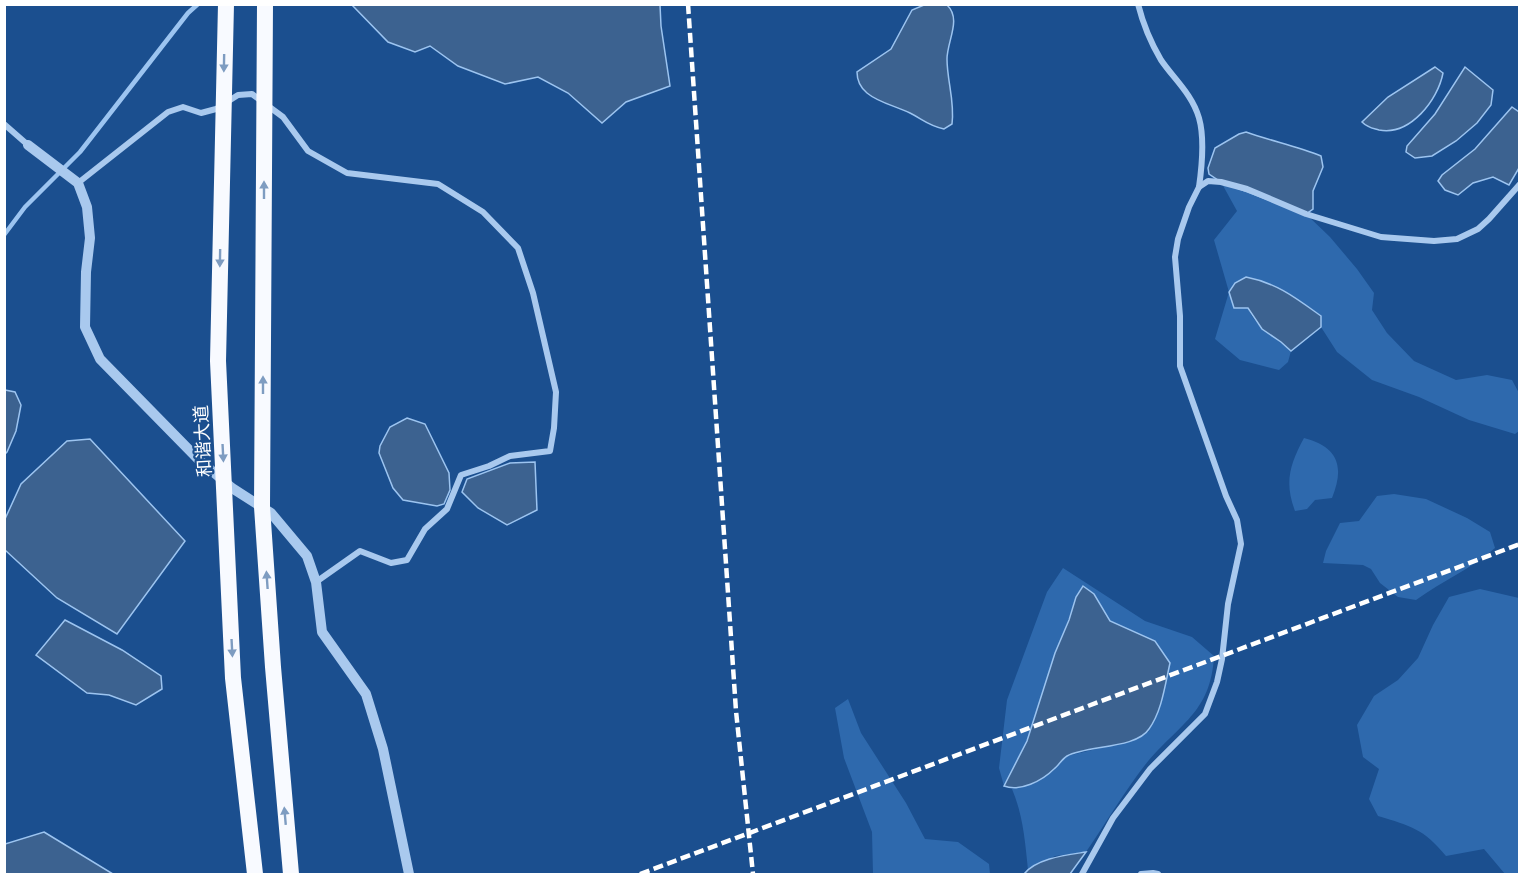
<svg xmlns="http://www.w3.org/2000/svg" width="1524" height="879" font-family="'Fira Sans','Noto Sans SC',sans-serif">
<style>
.green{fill:#2e69ad}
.water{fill:#3c6290;stroke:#9cc4f0;stroke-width:1.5}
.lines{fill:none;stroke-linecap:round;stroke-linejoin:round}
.stream{stroke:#9cc4f0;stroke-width:4.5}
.minor{stroke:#a9c9ee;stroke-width:6}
.tertiary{stroke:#a9c9ee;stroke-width:10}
.trunk{stroke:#f8faff;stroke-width:16}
.rail{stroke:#fff;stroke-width:4.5;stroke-dasharray:10 4.5;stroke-linecap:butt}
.oneway{fill:#7e9cc1}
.labels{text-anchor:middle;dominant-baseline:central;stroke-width:4.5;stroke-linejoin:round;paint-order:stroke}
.street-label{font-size:18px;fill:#fff;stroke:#1b4f8f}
</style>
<rect width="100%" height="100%" fill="#1b4f8f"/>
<g class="green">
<path d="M1221 182 1306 214 1330 237 1357 269 1374 293 1372 310 1387 333 1414 361 1456 380 1487 375 1512 380 1519 393V431L1515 434 1469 420 1419 397 1372 380 1337 352 1321 327 1320 315C1296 298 1277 283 1246 277 1247 286 1246 297 1248 307 1253 327 1278 338 1291 351L1288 362 1279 370 1240 360 1215 339 1229 292 1214 240 1237 211Z"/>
<path d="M1304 438C1338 447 1345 466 1332 498L1315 500 1307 509 1295 511C1284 482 1290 464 1304 438Z"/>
<path d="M1394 494 1426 499 1467 518 1490 532 1495 548C1471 569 1442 581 1416 600L1398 597 1380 583 1371 569 1363 565 1323 563 1326 551 1340 523 1359 521 1377 496Z"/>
<path d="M1063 568 1145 621 1192 637 1214 656C1211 714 1177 725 1145 765 1124 792 1106 823 1086 852L1055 856 1028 870C1025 841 1023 815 1012 789L1035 783 1053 771 1067 756 1138 739 1149 731 1162 699 1170 663 1155 641 1110 621 1094 594 1076 597 1027 741 1004 786 999 768 1007 700 1047 592Z"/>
<path d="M1480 589 1519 598V874H1505L1484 849 1446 856C1424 829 1411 826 1378 816L1369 799 1379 769 1363 757 1357 725 1374 696 1398 680 1418 658 1433 625 1449 597Z"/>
<polygon points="848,699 861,733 906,803 925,839 958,842 989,864 990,874 873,874 872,832 844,758 835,708"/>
</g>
<g class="water">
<polygon points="352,5 660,5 661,26 670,86 626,102 602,123 568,93 538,77 505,84 458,66 430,46 415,52 388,42"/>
<path d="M924 5H947C962 19 947 41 947 59 947 81 955 101 952 124L944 129C927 125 924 120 910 113 896 106 879 103 867 93 861 88 857 80 857 72L891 49 912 10Z"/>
<path d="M1435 67 1443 73C1438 100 1410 136 1379 130 1372 128 1368 128 1362 122L1388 97Z"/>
<polygon points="1465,67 1493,90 1491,105 1477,123 1456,141 1432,156 1415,158 1406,152 1407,146 1435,114"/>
<polygon points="1512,107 1519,112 1519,168 1509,185 1493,177 1473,183 1458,195 1445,190 1438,181 1442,175 1475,149"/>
<path d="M1246 132C1271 141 1297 146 1321 156L1323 167 1313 191V209L1306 214 1221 182 1209 174 1208 168 1215 148 1239 134Z"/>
<path d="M1246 277C1277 283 1296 298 1321 316V327L1291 351 1281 342 1262 329 1248 308H1234L1229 292 1235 283Z"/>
<polygon points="5,390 15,392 21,405 16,431 7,452 5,454"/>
<polygon points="407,418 425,424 449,473 450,490 444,504 437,506 403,500 393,488 379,453 380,446 390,427"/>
<polygon points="90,439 185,541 117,634 57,598 5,550 5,519 21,484 67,441"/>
<polygon points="535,462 537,510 507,525 478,508 462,492 467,479 510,463"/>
<path d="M1083 586 1094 594 1110 621 1155 641 1170 663C1165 685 1162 711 1149 729 1136 749 1087 745 1067 756 1062 759 1058 766 1054 769 1042 781 1020 792 1004 786L1027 741 1055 653 1069 620 1076 597Z"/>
<polygon points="65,620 122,650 161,676 162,689 136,705 109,695 87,693 36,655"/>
<polygon points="44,832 113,874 5,874 5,844"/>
<path d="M1086 852 1070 874H1024C1037 858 1067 855 1086 852Z"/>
</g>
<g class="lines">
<polyline class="stream" points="4,235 25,207 80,152 188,13 198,4"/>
<g class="minor">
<path d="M1138 4C1143 24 1151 43 1161 60 1174 79 1192 94 1199 118 1205 139 1202 166 1199 187"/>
<polyline points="4,124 28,145"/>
<polyline points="78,183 168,112 183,107 201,113 216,109 238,95 252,94 283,117 308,151 347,173 438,184 483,212 518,248 533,293 556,392 554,428 550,451 510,456 489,466 461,475 447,509 425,529 407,560 391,563 360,551 316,582"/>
<polyline points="1082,874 1113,818 1150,769 1205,714 1217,682 1222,659 1228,604 1241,544 1237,520 1226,496 1180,366 1180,316 1175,257 1178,239 1189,207 1199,187 1208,181 1221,182 1247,189 1306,214 1381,237 1434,241 1457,239 1478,229 1489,219 1520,184"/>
<polyline points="1141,874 1153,873 1158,874"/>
</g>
<polyline class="tertiary" points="28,145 78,183 87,207 90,238 86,272 85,327 100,359 198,459 232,488 271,513 307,556 316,582 322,632 366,694 383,749 409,874"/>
<g class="trunk">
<polyline points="226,4 218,361 233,678 255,874"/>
<polyline points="265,4 262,507 273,667 291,874"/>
</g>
<g class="rail">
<polyline points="688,4 736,711 753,874"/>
<polyline points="640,874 1520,544"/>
</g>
</g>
<defs><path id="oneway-solid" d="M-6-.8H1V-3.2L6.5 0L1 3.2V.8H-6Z" transform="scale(1.5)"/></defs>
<g class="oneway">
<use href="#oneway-solid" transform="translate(224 63) rotate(91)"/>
<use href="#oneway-solid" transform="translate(264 190) rotate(-90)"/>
<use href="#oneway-solid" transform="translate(220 258) rotate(91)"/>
<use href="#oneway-solid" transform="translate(263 385) rotate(-90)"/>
<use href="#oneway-solid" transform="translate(223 453) rotate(87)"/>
<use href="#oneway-solid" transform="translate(267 580) rotate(-94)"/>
<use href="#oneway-solid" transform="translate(232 648) rotate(87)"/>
<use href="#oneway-solid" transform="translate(285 816) rotate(-95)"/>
</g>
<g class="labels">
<g class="street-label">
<text transform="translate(203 441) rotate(-93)">和谐大道</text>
</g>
</g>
<rect width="1524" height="879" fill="none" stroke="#ffffff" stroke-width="12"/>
</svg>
